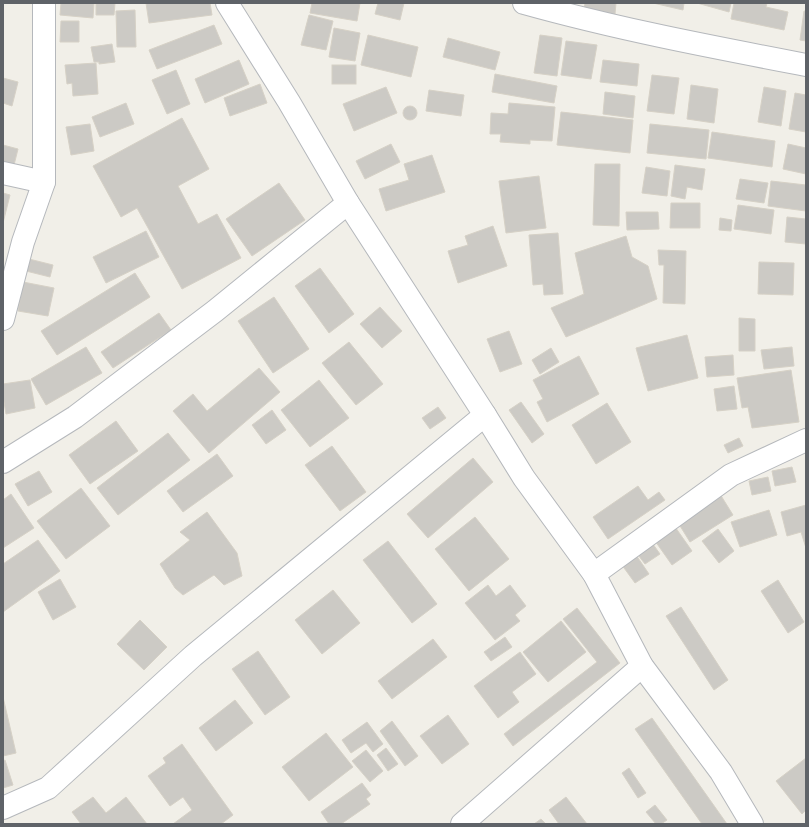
<svg xmlns="http://www.w3.org/2000/svg" width="809" height="827" font-family="'PT Sans Narrow',sans-serif">
<style>
.building{fill:#cccac5;stroke:#d6d1c6}
.lines{fill:none;stroke-linecap:round;stroke-linejoin:round}
.street-casing{stroke:#b5b8bc;stroke-width:24}
.street{stroke:#fff;stroke-width:22}
</style>
<rect width="100%" height="100%" fill="#f1efe8"/>
<g class="building">
<polygon points="61,3 94,3 93,18 60,15"/>
<polygon points="96,3 115,3 114,15 96,15"/>
<polygon points="146,3 210,3 212,15 149,23"/>
<polygon points="312,3 360,3 357,21 310,13"/>
<polygon points="378,3 404,3 400,20 375,14"/>
<polygon points="585,3 616,3 615,14 584,10"/>
<polygon points="653,3 684,3 683,10"/>
<polygon points="697,3 731,3 729,12"/>
<polygon points="734,3 767,3 766,7 788,12 784,30 731,19"/>
<polygon points="135,10 136,47 117,47 116,11"/>
<polygon points="804,11 806,11 806,41 800,40"/>
<polygon points="309,15 333,21 326,50 301,45"/>
<polygon points="61,21 79,21 79,42 60,42"/>
<polygon points="214,25 222,44 157,69 149,50"/>
<polygon points="334,28 360,33 355,61 329,57"/>
<polygon points="368,35 418,47 411,77 361,65"/>
<polygon points="540,35 562,38 557,76 534,73"/>
<polygon points="448,38 500,52 495,70 443,57"/>
<polygon points="566,41 597,45 591,79 561,75"/>
<polygon points="112,44 115,62 99,64 99,62 94,62 91,47"/>
<polygon points="239,60 249,84 205,103 195,79"/>
<polygon points="603,60 639,64 637,86 600,82"/>
<polygon points="96,63 98,94 73,96 72,83 67,84 65,65"/>
<rect x="332" y="65" width="24" height="19"/>
<polygon points="176,70 190,104 167,114 152,80"/>
<polygon points="495,74 557,86 554,103 492,92"/>
<polygon points="652,75 679,78 674,114 647,111"/>
<polygon points="3,78 18,82 12,106 3,103"/>
<polygon points="260,84 267,103 230,116 224,98"/>
<polygon points="691,85 718,89 714,123 687,119"/>
<polygon points="386,87 397,113 354,131 343,104"/>
<polygon points="764,87 786,91 781,126 758,122"/>
<polygon points="429,90 464,95 461,116 426,111"/>
<polygon points="605,92 635,96 633,118 603,114"/>
<polygon points="795,93 806,95 806,132 789,129"/>
<polygon points="126,103 134,124 100,137 92,117"/>
<polygon points="509,103 555,107 552,141 530,140 530,144 500,142 501,134 490,134 491,113 508,114"/>
<circle cx="410" cy="113" r="7"/>
<polygon points="561,112 633,120 630,153 557,145"/>
<polygon points="182,118 209,169 178,186 198,224 217,214 241,258 182,289 137,208 121,217 93,166"/>
<polygon points="90,124 94,151 71,155 66,127"/>
<polygon points="650,124 709,130 706,159 647,153"/>
<polygon points="712,132 775,141 772,167 708,158"/>
<polygon points="391,144 400,162 365,179 356,161"/>
<polygon points="788,144 806,148 806,174 783,169"/>
<polygon points="3,145 18,149 13,169 3,166"/>
<polygon points="432,155 445,192 386,211 379,189 409,180 404,164"/>
<polygon points="595,164 620,164 619,226 593,225"/>
<polygon points="675,165 705,169 702,190 687,187 685,199 671,196"/>
<polygon points="646,167 670,171 667,196 642,193"/>
<polygon points="539,176 546,228 506,233 499,181"/>
<polygon points="740,179 768,183 764,203 736,199"/>
<polygon points="771,181 806,185 806,211 768,206"/>
<polygon points="279,183 305,220 252,256 226,219"/>
<polygon points="3,193 10,195 3,223"/>
<polygon points="671,203 700,203 700,228 670,228"/>
<polygon points="738,205 774,210 771,234 734,229"/>
<polygon points="626,212 658,212 659,229 627,230"/>
<polygon points="787,217 806,219 806,244 785,242"/>
<polygon points="720,218 732,220 731,231 719,230"/>
<polygon points="493,226 507,266 458,283 448,251 468,245 465,236"/>
<polygon points="146,231 159,257 106,283 93,257"/>
<polygon points="558,233 563,294 544,295 543,284 533,285 529,235"/>
<polygon points="626,236 632,257 648,266 657,299 566,337 551,308 584,294 575,253"/>
<polygon points="658,250 686,251 685,304 663,303 664,265 659,265"/>
<polygon points="29,259 53,265 50,277 26,271"/>
<polygon points="759,262 794,263 793,295 758,294"/>
<polygon points="320,268 354,314 329,333 295,286"/>
<polygon points="135,273 150,297 57,355 41,331"/>
<polygon points="23,282 54,288 48,316 18,311"/>
<polygon points="274,297 309,349 273,373 238,321"/>
<polygon points="380,307 402,331 382,348 360,324"/>
<polygon points="159,313 171,330 113,368 101,352"/>
<polygon points="739,318 755,319 755,351 739,351"/>
<polygon points="509,331 522,364 500,372 487,339"/>
<polygon points="687,335 698,378 648,391 636,348"/>
<polygon points="349,342 383,384 356,405 322,363"/>
<polygon points="86,347 102,373 46,405 31,379"/>
<polygon points="792,347 794,366 764,369 761,350"/>
<polygon points="551,348 559,362 540,374 532,360"/>
<polygon points="733,355 734,375 707,377 705,357"/>
<polygon points="579,356 599,394 547,422 537,402 543,399 533,380"/>
<polygon points="259,368 280,392 209,453 173,411 193,394 207,411"/>
<polygon points="791,370 799,422 752,428 748,407 742,408 737,378"/>
<polygon points="30,380 35,408 6,414 3,396 3,384"/>
<polygon points="319,380 349,418 310,447 281,410"/>
<polygon points="734,386 737,409 717,411 714,389"/>
<polygon points="521,402 544,434 532,443 509,410"/>
<polygon points="607,403 631,442 596,464 572,425"/>
<polygon points="438,407 446,418 430,429 422,418"/>
<polygon points="272,410 286,430 266,444 252,425"/>
<polygon points="116,421 138,451 90,484 69,455"/>
<polygon points="168,433 190,460 118,515 97,488"/>
<polygon points="739,438 743,446 728,453 724,445"/>
<polygon points="332,446 366,492 340,511 305,465"/>
<polygon points="217,454 233,476 183,512 167,491"/>
<polygon points="473,458 493,482 428,538 407,514"/>
<polygon points="792,467 796,482 775,486 772,471"/>
<polygon points="39,471 52,492 28,506 15,484"/>
<polygon points="768,477 771,491 752,495 749,481"/>
<polygon points="638,486 648,500 659,492 665,500 608,539 593,517"/>
<polygon points="81,488 110,526 66,559 37,521"/>
<polygon points="11,494 34,528 3,548 3,500"/>
<polygon points="720,494 733,515 690,542 677,521"/>
<polygon points="806,505 806,548 801,532 787,536 781,512"/>
<polygon points="769,510 777,535 740,547 731,522"/>
<polygon points="207,512 237,553 242,576 224,585 214,575 183,595 175,588 160,564 190,540 180,532"/>
<polygon points="475,517 509,559 469,591 435,549"/>
<polygon points="673,524 692,551 672,565 653,538"/>
<polygon points="718,529 734,551 719,563 702,541"/>
<polygon points="38,540 60,571 3,612 3,564"/>
<polygon points="650,540 660,554 645,564 635,551"/>
<polygon points="388,541 437,604 412,623 363,560"/>
<polygon points="634,552 649,574 635,583 619,561"/>
<polygon points="60,579 76,607 53,620 38,592"/>
<polygon points="778,580 804,622 788,633 761,591"/>
<polygon points="488,585 496,596 510,585 526,606 515,615 520,621 495,640 465,603"/>
<polygon points="333,590 360,623 322,654 295,620"/>
<polygon points="681,607 728,680 714,690 666,616"/>
<polygon points="577,608 620,663 513,746 504,734 597,662 563,619"/>
<polygon points="140,620 167,647 144,670 117,644"/>
<polygon points="561,621 586,652 548,682 523,652"/>
<polygon points="505,637 512,647 491,661 484,652"/>
<polygon points="433,639 447,657 392,699 378,681"/>
<polygon points="258,651 290,697 265,715 232,669"/>
<polygon points="520,652 536,674 512,692 519,702 498,718 474,686"/>
<polygon points="3,697 16,753 3,756"/>
<polygon points="235,700 253,723 216,751 199,728"/>
<polygon points="448,715 469,744 442,764 420,736"/>
<polygon points="652,718 727,824 702,824 635,729"/>
<polygon points="392,721 418,756 405,766 380,731"/>
<polygon points="367,722 383,744 373,752 366,743 351,753 342,740"/>
<polygon points="326,733 353,767 309,801 282,767"/>
<polygon points="182,744 233,815 221,824 173,824 192,810 183,797 170,806 148,776 166,763 163,758"/>
<polygon points="386,748 398,764 388,771 377,755"/>
<polygon points="366,750 383,771 370,782 352,761"/>
<polygon points="806,758 806,810 802,814 776,781"/>
<polygon points="5,760 13,785 3,788 3,761"/>
<polygon points="629,768 646,793 638,798 622,773"/>
<polygon points="362,783 371,795 366,799 370,804 341,824 329,824 321,812"/>
<polygon points="93,797 106,813 126,797 147,824 81,824 72,812"/>
<polygon points="566,797 587,824 559,824 549,810"/>
<polygon points="655,805 667,820 661,824 656,824 646,812"/>
<polygon points="541,819 546,824 534,824"/>
</g>
<g class="lines">
<defs>
<g id="street">
<polyline points="227,3 289,102 348,203 485,415 524,478 594,574 642,666 721,772 752,824"/>
<path d="M524 3C617 29 712 47 806 65"/>
<polyline points="3,173 44,182"/>
<polyline points="3,319 23,242 44,182 44,3"/>
<polyline points="3,462 75,417 215,311 348,203"/>
<polyline points="594,574 731,475 806,440"/>
<polyline points="3,808 48,788 193,656 485,415"/>
<polyline points="462,824 642,666"/>
</g>
</defs>
<use href="#street" class="street-casing"/>
<use href="#street" class="street"/>
</g>
<rect width="809" height="827" fill="none" stroke="#5f6368" stroke-width="8"/>
</svg>
